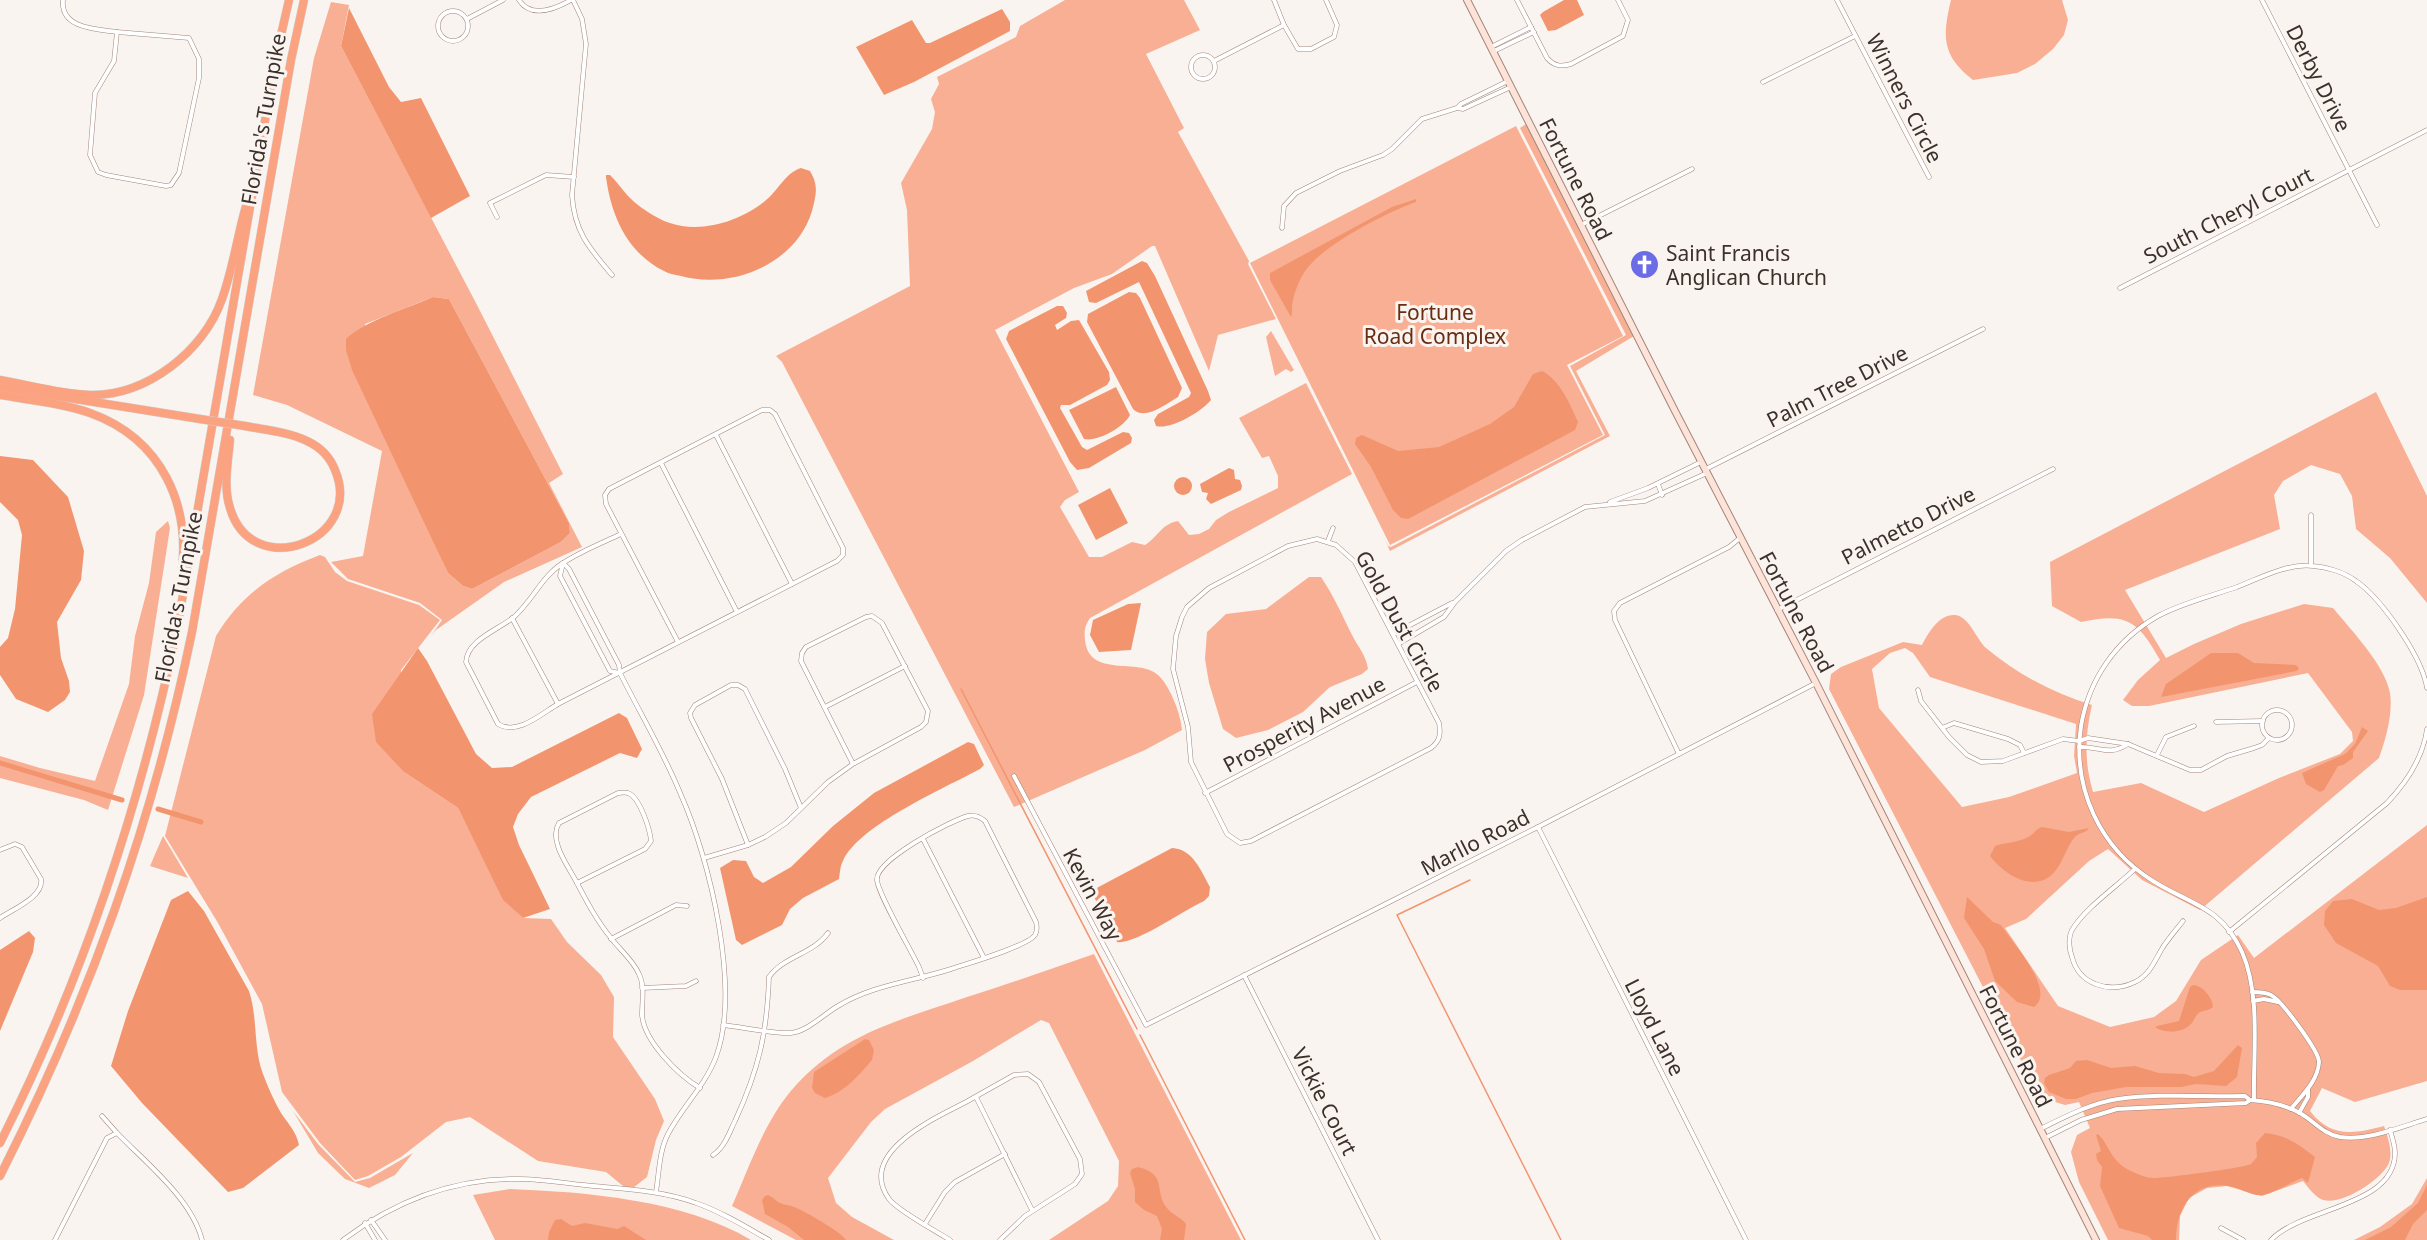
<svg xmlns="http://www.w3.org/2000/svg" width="2427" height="1240" font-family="'Noto Sans',sans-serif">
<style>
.green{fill:#f9af93;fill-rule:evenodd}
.water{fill:#f2956f}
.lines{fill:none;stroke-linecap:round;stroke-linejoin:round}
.stream{stroke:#f2956f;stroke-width:1.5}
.canal{stroke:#f2956f;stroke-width:5}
.street-casing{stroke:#a2857a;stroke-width:5}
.secondary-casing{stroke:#a2857a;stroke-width:8}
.highway-casing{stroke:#d4d1d0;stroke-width:9}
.street{stroke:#fff;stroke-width:4}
.secondary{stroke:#fee3d9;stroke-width:6}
.highway{stroke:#fba380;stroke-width:8}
.highway-bridge-casing{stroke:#d4d1d0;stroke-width:9;stroke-linecap:butt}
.highway-bridge{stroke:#fba380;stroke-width:8}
.labels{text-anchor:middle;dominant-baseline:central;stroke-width:6;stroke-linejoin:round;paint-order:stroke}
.street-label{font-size:21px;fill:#3c302b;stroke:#faf4f1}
.poi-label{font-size:21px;fill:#3c302b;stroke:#faf4f1;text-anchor:start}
.park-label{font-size:21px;fill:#682d13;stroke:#faf4f1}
</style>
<rect width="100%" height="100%" fill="#faf4f1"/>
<g class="green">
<path d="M1065 0H1184L1200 30 1146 54 1184 128 1178 132 1249 261 1248 264 1276 319 1218 335 1209 371 1155 246H1152L1112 274 1074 288 995 330 1079 492 1065 500 1060 507 1089 557H1102L1132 542 1145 545C1158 537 1161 524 1178 521L1189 535 1199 534 1209 529 1216 520 1229 512 1278 488V476L1269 456 1262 458 1239 418 1306 383 1352 474 1090 618C1085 626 1084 630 1085 640 1089 679 1139 657 1158 675 1170 686 1181 714 1182 730L1145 750 1014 807 782 362 776 356 910 286 907 210 901 183 932 129 935 112 931 99 939 84 937 77 1016 37 1020 26Z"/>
<path d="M1951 0H2062L2068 20 2064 35 2053 49 2035 64 2017 73 1973 80C1942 56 1942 37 1951 0Z"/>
<path d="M331 2 349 5 341 46 477 305 563 474 549 483 582 547 504 582 436 630 431 636 442 620 420 603 348 579 331 562 363 556 382 451 287 405 253 395 314 58ZM433 297 449 299 569 523 570 533 561 542 472 589 463 586 448 573 416 502 365 324Z"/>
<polygon points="1526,124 1634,336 1576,371 1610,436 1390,551 1384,538 1388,546 1391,547 1605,435 1570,366 1626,335 1520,128"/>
<polygon points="1516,126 1623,336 1567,365 1603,435 1390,545 1250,263"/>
<polygon points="1271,331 1294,370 1291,372 1286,369 1275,376 1266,337"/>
<path d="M2376 392 2427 496V603L2390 558 2356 529 2352 496 2340 474 2311 465 2283 481 2274 495 2280 529 2125 590 2166 658 2194 644 2241 624 2304 604 2333 608C2351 630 2385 665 2390 693 2393 714 2386 738 2379 758L2200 910 2142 880 2108 849 2089 861 2026 919 2005 928 2058 1006 2110 1027 2154 1017 2176 1001 2201 960 2238 935 2254 958 2427 825V1081L2355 1102 2322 1088 2310 1111C2331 1138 2354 1134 2384 1126 2388 1137 2393 1152 2389 1163 2382 1180 2336 1210 2319 1198 2313 1194 2307 1186 2303 1181L2262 1196 2227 1186 2207 1188 2189 1198 2180 1216 2179 1240H2108L2079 1182 2071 1152 2077 1135 2090 1128 2079 1102 2065 1105 2042 1098 2032 1082 1829 689 1831 674 1841 667 1903 642 1922 645C1928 633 1939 614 1955 615 1970 617 1976 639 1986 648 2017 674 2053 693 2092 705 2085 735 2084 762 2093 792L2141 783 2204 812 2279 778 2340 754 2353 741 2352 732 2308 673 2149 706H2132L2123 700 2138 680 2160 660C2138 621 2127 612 2081 622L2052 606 2050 562ZM1905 648 1913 653 1930 677 2076 724 2074 756 2077 773 2009 797 1962 807 1879 708 1872 669 1890 653Z"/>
<polygon points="168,521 170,528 144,695 108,810 84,800 0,778 0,756 40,768 95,781 129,684 135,636 149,583 156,532"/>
<path d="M320 555 325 557 335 572 347 581 419 605 440 620 401 670 404 772 458 808 504 900 523 918 551 919 567 942 601 975 614 997 613 1037 655 1099 664 1121 656 1140 647 1177 629 1191 606 1172 538 1161 470 1117 446 1122 401 1157 368 1176 355 1180 320 1143 282 1092 262 1004 218 923 165 836 216 636C242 593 275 572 320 555Z"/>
<path d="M1309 577H1321C1334 596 1342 615 1352 635 1358 647 1366 655 1368 669L1362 674 1330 687 1303 712 1268 730 1236 738 1223 729 1209 683 1205 659 1207 632 1226 614 1266 609Z"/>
<polygon points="163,836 188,878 150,866"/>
<path d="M1094 954 1241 1240H1049L1108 1201 1118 1186 1119 1161 1049 1023 1041 1020 973 1061 885 1109 871 1122 828 1178 836 1203 852 1217 894 1240H796L732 1206C749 1168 763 1125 790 1092 838 1035 897 1021 964 998 1008 984 1051 969 1094 954Z"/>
<polygon points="293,1111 318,1144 355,1182 370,1178 413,1153 395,1175 369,1188 345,1179 318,1153"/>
<polygon points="2427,1178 2427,1240 2354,1240 2380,1227 2412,1204"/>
<path d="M510 1189C587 1192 684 1200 751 1240H495L473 1195Z"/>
</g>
<g class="water">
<polygon points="1564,0 1577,0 1584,15 1556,30 1548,31 1540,15 1543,12"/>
<polygon points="349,8 389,87 401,102 421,98 470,196 431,218 341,46"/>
<polygon points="1002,9 1010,22 1010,31 914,82 884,95 856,47 912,20 926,43 930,43"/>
<path d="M801 168 810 171C819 186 816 195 812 211 796 264 732 290 681 276 676 275 669 274 664 271 627 253 611 215 606 177V175H610C620 185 627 197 638 205 647 212 660 220 670 223 701 234 741 221 765 201 778 191 785 173 801 168Z"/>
<path d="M1416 199V202C1387 212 1323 245 1306 270 1299 279 1292 298 1292 308 1292 312 1292 314 1291 317L1270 280V273L1392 207Z"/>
<path d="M1142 261 1147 263 1155 276 1208 391 1211 400C1201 412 1171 430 1156 426L1154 420 1158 414 1189 397 1191 393 1139 282 1096 303 1089 302 1086 291Z"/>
<path d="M1129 292 1136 293 1140 298 1182 388 1178 397C1166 404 1145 421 1133 409L1087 322 1088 314Z"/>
<path d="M433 297 449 299 569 523 570 533 561 542 472 589 463 586 448 573 352 370 346 350V339C364 321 408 308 433 297Z"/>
<polygon points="1057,306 1063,306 1067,313 1066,318 1055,325 1057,330 1071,321 1079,320 1109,372 1110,380 1107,385 1070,405 1061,405 1060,408 1082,447 1087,450 1123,432 1129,433 1132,438 1131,443 1089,468 1077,470 1070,462 1006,339 1009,331"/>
<path d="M1542 371C1560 380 1570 404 1578 422L1575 430 1408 519 1401 518 1393 510 1371 467 1355 444 1356 438 1362 435 1398 451 1439 447 1490 424 1514 407 1533 374Z"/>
<path d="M1116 387 1130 415C1124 427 1098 442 1084 439L1069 410Z"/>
<polygon points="0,456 33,460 68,497 84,551 81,580 57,622 61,658 69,681 70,692 65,700 48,712 16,699 0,675 0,647 8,638 15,609 22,535 18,520 0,502"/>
<polygon points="1229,468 1234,470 1235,479 1240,480 1242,486 1241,490 1211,504 1206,499 1208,493 1202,492 1200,484"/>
<circle cx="1183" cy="486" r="9"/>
<polygon points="1110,488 1128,523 1096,540 1078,505"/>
<polygon points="1141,603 1131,650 1099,652 1090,635 1093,620 1128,604"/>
<polygon points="418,648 427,661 476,754 492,768 512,767 619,713 627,718 642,749 637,758 620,753 531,797 518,814 513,827 519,845 550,909 523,918 503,900 458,808 404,772 376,742 372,714"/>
<polygon points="2211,653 2238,653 2254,663 2296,665 2299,668 2297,671 2161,697 2166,684"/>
<polygon points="2362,727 2368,731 2353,752 2353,758 2343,765 2338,766 2324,790 2320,792 2306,784 2302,773 2345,754 2355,744"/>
<path d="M968 742 974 744 984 765 980 769C945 788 859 825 843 861 840 866 840 873 839 879L803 898 790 909 782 925 742 945 736 940 720 868 733 860 746 861 754 877 763 883 791 867 833 826 874 793Z"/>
<path d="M2042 827 2069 832 2089 828C2085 834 2079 832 2074 838 2067 847 2063 861 2056 870 2037 895 2005 876 1990 856L1995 846C2006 842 2018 843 2030 836 2036 832 2035 829 2042 827Z"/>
<path d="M1172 848C1193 849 1201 871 1210 887L1209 896 1204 901C1184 910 1135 945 1117 942L1091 891Z"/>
<path d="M188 891 204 911 249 991C258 1018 253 1047 263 1074 268 1087 274 1101 281 1113 289 1125 296 1131 299 1145L243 1188 228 1192 142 1103 111 1066 128 1011 171 900Z"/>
<path d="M1967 897 1993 922 2001 925C2012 942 2057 991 2034 1007L2017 1002 1995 981 1984 949 1964 918Z"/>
<polygon points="2427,897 2427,990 2400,990 2390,986 2378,966 2336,943 2324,925 2325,911 2333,901 2352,899 2379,910 2396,908"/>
<polygon points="29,931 35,938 33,952 0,1031 0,950"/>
<path d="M2193 985C2202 985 2213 998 2213 1007 2208 1011 2205 1010 2200 1012 2195 1015 2195 1020 2191 1024 2183 1033 2164 1034 2155 1027L2157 1026 2179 1021 2190 987Z"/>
<path d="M865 1039 869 1040 874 1050 872 1060C859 1075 845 1092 825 1098L815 1093 812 1088 814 1072Z"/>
<polygon points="2238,1045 2242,1048 2237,1077 2226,1086 2196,1084 2181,1087 2126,1087 2092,1093 2076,1099 2066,1099 2049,1092 2044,1083 2045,1078 2049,1075 2070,1068 2076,1061 2087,1060 2111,1068 2135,1066 2159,1073 2185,1074 2194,1077 2214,1071"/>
<path d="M2265 1133C2284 1134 2300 1145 2315 1157L2308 1183 2302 1178C2290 1183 2276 1192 2263 1195 2253 1197 2238 1187 2228 1186 2193 1180 2176 1209 2176 1240H2152L2148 1236 2119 1228 2100 1186 2102 1167 2097 1160 2096 1154 2101 1151 2096 1135 2098 1134C2110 1146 2110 1159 2127 1169 2134 1173 2146 1178 2154 1178 2165 1178 2244 1168 2251 1164 2253 1162 2255 1159 2257 1157L2256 1143Z"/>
<path d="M1138 1167C1169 1175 1153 1191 1167 1208 1172 1215 1181 1217 1186 1224L1184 1240H1160L1162 1229 1157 1216 1144 1210 1135 1202V1189L1130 1173 1132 1169Z"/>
<polygon points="2427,1185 2427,1210 2413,1224 2405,1240 2365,1240 2391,1227 2418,1203"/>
<path d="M768 1195C773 1197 776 1201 780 1203 784 1205 790 1205 794 1207 803 1210 843 1233 846 1240H804L788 1227 765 1214 762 1200 765 1196Z"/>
<polygon points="561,1219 572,1226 585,1223 617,1229 624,1226 646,1240 548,1240 549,1232 555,1220"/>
</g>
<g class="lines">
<g class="stream">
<polyline points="961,689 1137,1029"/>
<polyline points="1470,880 1397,915 1561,1240"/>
<polyline points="1140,1035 1245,1240"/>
</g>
<g class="canal">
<polyline points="0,763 122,800"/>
<polyline points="158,809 201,822"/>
</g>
<defs>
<g id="street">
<path d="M63 0C60 29 97 29 117 32"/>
<path d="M519 0C531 19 555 9 571 0"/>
<path d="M573 0 582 19 586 44 572 195C574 231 589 248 612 275"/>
<polyline points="1274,0 1284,25 1298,49 1311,49 1334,37 1337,25 1326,0"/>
<path d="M1517 0 1547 58C1554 66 1561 67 1571 64L1623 36 1628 20 1618 0"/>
<polyline points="1837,0 1929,177"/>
<polyline points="2262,0 2377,225"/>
<circle cx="453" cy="26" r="15"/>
<polyline points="467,19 503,0"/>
<polygon points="117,32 189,38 199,59 199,78 179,173 171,185 166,186 106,175 98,172 90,155 95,93 114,61"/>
<polyline points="1491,47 1531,27"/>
<polyline points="1494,51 1534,32"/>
<circle cx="1203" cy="67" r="12"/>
<polyline points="1214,61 1284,25"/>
<polyline points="1763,82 1855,36"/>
<polyline points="1457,108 1461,104 1508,81"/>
<polyline points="497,217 490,203 546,175 574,177"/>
<polyline points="1581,225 1692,169"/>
<polyline points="1282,228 1284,206 1296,193 1340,171 1383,155 1392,149 1422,119 1457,108 1463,109 1511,87"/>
<polyline points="2120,288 2427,130"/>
<polyline points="716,435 792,584"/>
<polyline points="661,463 737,612"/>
<polyline points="1706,469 1983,329"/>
<polyline points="1658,484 1662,495"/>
<polyline points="1610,502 1648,488 1701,462"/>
<polyline points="2311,515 2311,565"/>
<path d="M621 534C602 543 581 551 563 563 542 576 533 600 514 617 498 630 467 640 466 662L498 724C517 736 541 714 558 704L837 561 843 555V548L775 414 770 410H762L609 489 605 495 606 504 678 642"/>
<path d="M1317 539 1336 545 1355 562 1439 723C1441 734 1440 741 1431 748L1251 841 1240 843 1227 834 1191 762 1188 727 1173 669 1176 636 1182 617 1187 607 1209 588 1288 546Z"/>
<polyline points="1328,541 1333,528"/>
<path d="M563 563 569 569 619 665 620 673C640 713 664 753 681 795 710 860 741 989 716 1057 705 1086 682 1107 668 1134 659 1151 659 1174 656 1192"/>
<polyline points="563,563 560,576 610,671 619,673"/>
<polyline points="1777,610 2053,469"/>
<polyline points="512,618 558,704"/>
<polyline points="1393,634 1452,603"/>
<polyline points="1398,644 1444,617 1455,602 1506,551 1522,540 1585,507 1645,501 1707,473"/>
<polyline points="1918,690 1921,701 1949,737 1967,755 1981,762 2003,761 2063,739 2079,741 2088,738 2128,744 2190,770 2201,770 2227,756 2254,748 2262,745 2269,738"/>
<polyline points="825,707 905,666"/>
<circle cx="2277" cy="725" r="15"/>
<polyline points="2216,722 2263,721"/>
<polyline points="1942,728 1954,723 2008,739 2020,745 2024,753"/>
<path d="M2079 747C2100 746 2108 757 2128 744"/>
<polyline points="1679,754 1615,620 1614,611 1620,603 1729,547 1740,538"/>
<polyline points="2157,755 2166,737 2194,726"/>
<polyline points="1014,776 1146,1025 1538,827 1816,683"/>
<path d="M618 793C621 793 624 792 628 793 640 797 650 830 651 841L645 849 577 883C569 867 548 841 559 823Z"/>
<polyline points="1205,793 1417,682"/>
<polyline points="1538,827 1746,1240"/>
<polyline points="923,839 984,958"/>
<polyline points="748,845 722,779 691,718 690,713 695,705 731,685 738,685 745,689 785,769 801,808"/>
<path d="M0 850 15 844 22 847 41 879C44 897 13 909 0 918"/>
<polyline points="704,858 748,845 765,837 786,823 828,782 853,764 921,727 926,722 928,711 882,623 872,616 866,617 806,647 802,653 801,661 853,764"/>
<path d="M2135 869C2116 887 2085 908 2072 930 2068 938 2069 949 2072 957 2079 985 2110 994 2135 982 2150 975 2155 960 2163 947 2169 938 2176 930 2183 921"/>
<path d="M577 883C587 902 597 921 611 938 620 950 633 960 639 974 645 986 642 1001 642 1015 644 1041 678 1075 700 1088"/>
<path d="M2229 932 2387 803C2407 782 2423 758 2427 729"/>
<polyline points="611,939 676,905 687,906"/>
<polyline points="1244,975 1378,1240"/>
<polyline points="642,988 686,986 696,981"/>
<path d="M2252 992C2259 992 2265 992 2271 995 2281 1000 2319 1051 2319 1062 2318 1081 2302 1095 2291 1109"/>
<polyline points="2253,1001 2264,999 2278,1002"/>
<path d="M723 1025C742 1027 772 1034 791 1033 808 1031 824 1014 838 1006 872 985 914 981 951 969 966 964 1028 946 1035 935 1038 930 1037 926 1036 922L985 821C980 817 975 814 968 816 950 821 875 860 877 880 878 894 911 950 919 967L923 978"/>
<polyline points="976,1097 1032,1210"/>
<path d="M2254 1100C2253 1054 2261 995 2242 952 2221 906 2191 905 2153 881 2100 848 2072 789 2081 726 2089 679 2116 640 2158 616 2182 603 2211 596 2237 587 2260 578 2287 563 2313 566 2327 567 2344 572 2356 581 2382 599 2422 657 2427 688"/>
<polyline points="2299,1113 2308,1097 2308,1089"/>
<path d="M2040 1129C2065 1117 2091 1103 2118 1099 2160 1093 2203 1097 2245 1096L2250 1100"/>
<path d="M117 1133C145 1162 192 1199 202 1240"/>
<path d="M2045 1138 2081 1120 2117 1109 2246 1103 2250 1100C2267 1101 2285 1105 2300 1113 2314 1121 2323 1134 2340 1137 2368 1141 2400 1127 2427 1119"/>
<path d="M713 1155C725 1147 729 1133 735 1121 759 1069 767 1033 769 977 784 956 813 954 828 933"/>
<polyline points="371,1220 385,1240"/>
<polyline points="365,1223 375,1240"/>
<polyline points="925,1224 945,1192 955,1182 1005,1154"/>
<polyline points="2221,1228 2243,1240"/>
<polyline points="55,1240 107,1138 117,1133 102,1116"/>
<path d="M343 1240C395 1201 455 1178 520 1179 541 1179 563 1183 584 1185 621 1189 661 1190 696 1203 722 1212 746 1227 769 1240"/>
<path d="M950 1240C936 1231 898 1211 889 1199 856 1153 935 1118 966 1102 982 1093 998 1084 1014 1075L1028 1074 1039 1082 1080 1159 1082 1174 1075 1184 1025 1216 1000 1240"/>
<path d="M2271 1240C2302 1207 2395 1207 2395 1153 2395 1145 2392 1137 2390 1130"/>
</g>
<polyline id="secondary" points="1467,0 1675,411 1816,683 2096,1240"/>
<g id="highway">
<path d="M0 380C29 385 60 394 90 395 147 396 204 351 222 299 233 269 237 237 246 206"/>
<polyline points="0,387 200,419"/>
<path d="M0 395C30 400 61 403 90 413 162 439 192 505 181 578"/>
<path d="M230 440C228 462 223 487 230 508 252 583 365 541 335 470 330 457 320 447 307 441 289 432 265 430 245 426"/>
<path d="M0 1143C82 980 140 808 177 629L276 57 289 0"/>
<path d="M0 1176C89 1000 152 825 192 632L291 60 304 0"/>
</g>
</defs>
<use href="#street" class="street-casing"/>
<use href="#secondary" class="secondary-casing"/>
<use href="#highway" class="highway-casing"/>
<use href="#street" class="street"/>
<use href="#secondary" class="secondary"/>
<use href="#highway" class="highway"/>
<defs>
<polyline id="highway-bridge" points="200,419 245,426"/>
</defs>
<use href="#highway-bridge" class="highway-bridge-casing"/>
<use href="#highway-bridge" class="highway-bridge"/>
</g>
<defs>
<symbol id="church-disc" viewBox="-11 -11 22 22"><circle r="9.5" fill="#6c6de6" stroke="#faf4f1"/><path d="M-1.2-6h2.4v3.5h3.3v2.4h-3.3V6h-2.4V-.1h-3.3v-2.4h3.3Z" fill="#fff"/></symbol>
</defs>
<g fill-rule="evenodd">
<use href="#church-disc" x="1628" y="248" width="33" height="33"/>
</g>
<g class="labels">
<g class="street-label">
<text transform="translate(2319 78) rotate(63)">Derby Drive</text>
<text transform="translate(1905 98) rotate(63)">Winners Circle</text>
<text transform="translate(263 119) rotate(-80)">Florida's Turnpike</text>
<text transform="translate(1576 179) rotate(63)">Fortune Road</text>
<text transform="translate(2228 215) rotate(-27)">South Cheryl Court</text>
<text transform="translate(1837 386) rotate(-27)">Palm Tree Drive</text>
<text transform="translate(1908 525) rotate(-27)">Palmetto Drive</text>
<text transform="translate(178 597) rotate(-79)">Florida's Turnpike</text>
<text transform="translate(1797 612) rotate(62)">Fortune Road</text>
<text transform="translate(1400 621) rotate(61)">Gold Dust Circle</text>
<text transform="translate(1304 724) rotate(-28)">Prosperity Avenue</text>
<text transform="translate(1475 842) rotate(-27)">Marllo Road</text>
<text transform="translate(1093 894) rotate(62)">Kevin Way</text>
<text transform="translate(1655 1027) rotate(63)">Lloyd Lane</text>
<text transform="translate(2016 1046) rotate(63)">Fortune Road</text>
<text transform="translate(1325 1101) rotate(63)">Vickie Court</text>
</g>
<g class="poi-label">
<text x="1666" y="253">Saint Francis<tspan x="1666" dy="24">Anglican Church</tspan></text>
</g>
<g class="park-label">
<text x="1435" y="312">Fortune<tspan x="1435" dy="24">Road Complex</tspan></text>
</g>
</g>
</svg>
